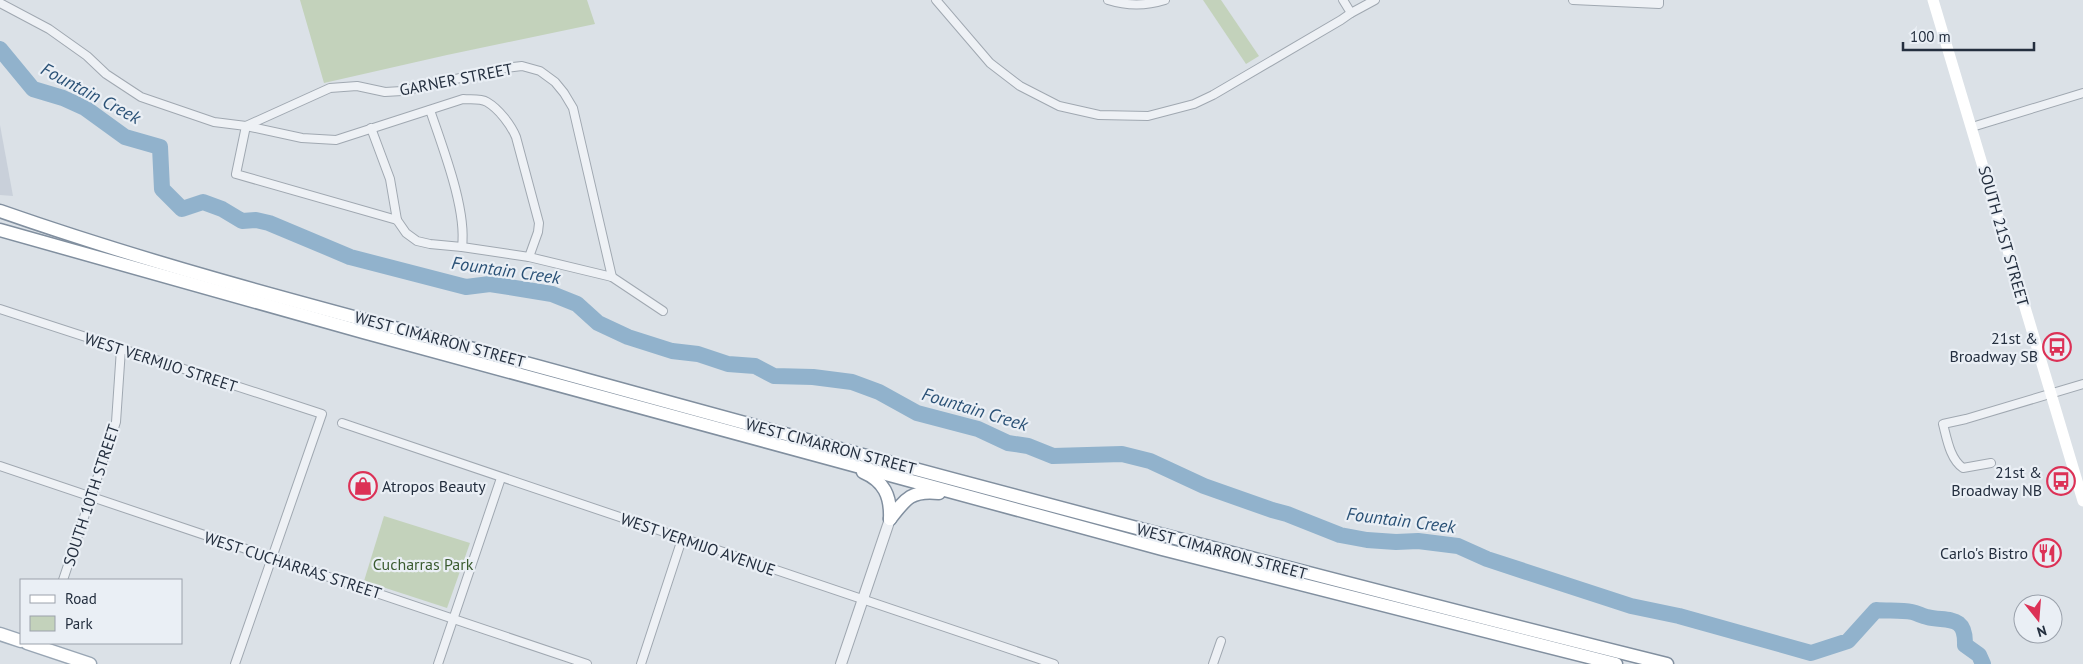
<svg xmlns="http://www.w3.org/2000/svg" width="2083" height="664" font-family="'PT Sans',sans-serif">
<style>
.built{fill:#c9d0da}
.green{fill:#c3d2bb}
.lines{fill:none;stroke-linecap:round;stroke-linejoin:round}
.river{stroke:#91b2cc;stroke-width:16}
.minor-casing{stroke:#a0a8b1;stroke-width:10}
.tertiary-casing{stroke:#a0a8b1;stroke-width:12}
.primary-casing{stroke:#99a6b4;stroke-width:15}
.trunk-casing{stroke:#818f9f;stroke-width:15}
.minor{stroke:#eef1f5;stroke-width:8}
.tertiary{stroke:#eef1f5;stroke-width:10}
.secondary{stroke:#fff;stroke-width:11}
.primary{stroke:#fff;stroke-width:12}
.trunk{stroke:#fff;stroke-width:12}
.labels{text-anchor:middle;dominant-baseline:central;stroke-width:4.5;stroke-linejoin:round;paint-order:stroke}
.street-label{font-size:16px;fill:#242f3f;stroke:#eaeff5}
.poi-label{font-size:16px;fill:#242f3f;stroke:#eaeff5;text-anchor:end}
.park-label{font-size:16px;fill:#3b5c30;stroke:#eaeff5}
.water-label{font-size:18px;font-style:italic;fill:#2a5176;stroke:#eaeff5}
</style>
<rect width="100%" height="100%" fill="#dbe1e7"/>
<polygon class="built" points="0,125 13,196 0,195"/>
<g class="green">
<polygon points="300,0 587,0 595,24 447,55 324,83"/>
<polygon points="1203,0 1221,0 1259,56 1246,64"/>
<polygon points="384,516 470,543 447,608 364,581"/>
</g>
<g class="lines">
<path class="river" d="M0 49 33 89 63 98 85 108 125 137 160 147 162 189 182 209 203 202 222 209 242 221 256 220 269 223 350 257 466 287 490 284 552 294 577 304 598 323 628 337 672 351 698 354 728 364 755 366 774 376 813 377 852 382 879 392 917 413 978 429 1008 443 1028 446 1053 456 1122 454 1150 461 1204 486 1272 510 1287 514 1340 535 1367 540 1396 542 1418 541 1458 546 1487 559 1631 606 1679 616 1811 653 1848 641 1876 610C1888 611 1901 610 1912 612 1917 613 1922 616 1927 617 1947 622 1966 614 1965 645L1979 655 1983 664"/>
<defs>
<g id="minor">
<polyline points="936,0 990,63 1020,86 1059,106 1099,115 1148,116 1194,104 1213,95 1341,20 1351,13 1343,0"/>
<path d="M1108 0C1127 6 1146 6 1165 0"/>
<polyline points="1573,0 1659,4 1659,0"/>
<path d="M0 3 49 29 87 56 106 74 141 97 214 122 246 126 302 138 336 140 463 99C470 100 480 98 487 102 499 109 511 125 516 137L539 223 538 232 529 257"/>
<polyline points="1351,13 1375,0"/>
<path d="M430 110C442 146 467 209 462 247"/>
<polyline points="246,126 330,88 357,86 385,92 402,91 505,68 522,66 540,71 555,82 564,93 573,108 612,277"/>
<polyline points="246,126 236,174 397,220 406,233 417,241 430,244 462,247 529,257 612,277 663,311"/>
<polyline points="1972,127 2083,93"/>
<polyline points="371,128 390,179 397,220"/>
<polyline points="0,309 322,414 235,664"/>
<polyline points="342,423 1054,664"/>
<path d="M1991 463 1963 468C1950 459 1947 439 1943 424L1966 419 2083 384"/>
<polyline points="0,466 587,664"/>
<polyline points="63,580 116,422 121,349"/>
<polyline points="438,664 501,478"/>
<polyline points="641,664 682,539"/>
<polyline points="1213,664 1221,641"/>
</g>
<polyline id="tertiary" points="841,664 890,519"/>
<g id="primary">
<polyline points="0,634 21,641"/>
<polyline points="27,643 90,664"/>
</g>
<g id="trunk">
<path d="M0 211C191 278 389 325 584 379 944 478 1305 574 1667 664"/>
<polyline points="0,230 363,332 1162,549 1616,664"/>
<path d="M863 472C884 481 891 496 890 519"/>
<path d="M890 519C906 498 912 490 939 493"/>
</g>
</defs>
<use href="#minor" class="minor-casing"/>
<use href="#tertiary" class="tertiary-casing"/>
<use href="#primary" class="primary-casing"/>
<use href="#trunk" class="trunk-casing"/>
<use href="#minor" class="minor"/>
<use href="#tertiary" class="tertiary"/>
<polyline class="secondary" points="1933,0 2083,501"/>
<use href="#primary" class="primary"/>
<use href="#trunk" class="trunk"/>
</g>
<defs>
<symbol id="bus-ring" viewBox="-11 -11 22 22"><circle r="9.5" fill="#eaeff5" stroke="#dc3156" stroke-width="1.5"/><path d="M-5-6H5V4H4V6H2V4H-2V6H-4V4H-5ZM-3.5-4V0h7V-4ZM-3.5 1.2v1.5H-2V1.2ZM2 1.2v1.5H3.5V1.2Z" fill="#dc3156"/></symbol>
<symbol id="shop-ring" viewBox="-11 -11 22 22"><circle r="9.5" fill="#eaeff5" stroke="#dc3156" stroke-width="1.5"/><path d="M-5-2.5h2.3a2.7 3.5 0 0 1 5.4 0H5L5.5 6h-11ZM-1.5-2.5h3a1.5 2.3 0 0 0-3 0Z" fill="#dc3156"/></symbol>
<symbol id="restaurant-ring" viewBox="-11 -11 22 22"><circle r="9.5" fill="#eaeff5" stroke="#dc3156" stroke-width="1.5"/><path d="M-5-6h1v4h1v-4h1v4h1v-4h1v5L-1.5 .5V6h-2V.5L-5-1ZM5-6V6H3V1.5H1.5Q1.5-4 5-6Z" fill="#dc3156"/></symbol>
</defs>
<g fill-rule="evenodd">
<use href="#bus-ring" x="2041" y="331" width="32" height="32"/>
<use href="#bus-ring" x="2045" y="465" width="32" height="32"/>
<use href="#shop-ring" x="347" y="470" width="32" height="32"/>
<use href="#restaurant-ring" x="2031" y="537" width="32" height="32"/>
</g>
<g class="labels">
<g class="street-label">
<text transform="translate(456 79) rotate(-11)">GARNER STREET</text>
<text transform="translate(2004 236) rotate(74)">SOUTH 21ST STREET</text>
<text transform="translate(440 339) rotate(15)">WEST CIMARRON STREET</text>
<text transform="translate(161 362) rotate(18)">WEST VERMIJO STREET</text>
<text transform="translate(831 446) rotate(15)">WEST CIMARRON STREET</text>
<text transform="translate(91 495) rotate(-72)">SOUTH 10TH STREET</text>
<text transform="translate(698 544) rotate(19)">WEST VERMIJO AVENUE</text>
<text transform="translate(1222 551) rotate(15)">WEST CIMARRON STREET</text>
<text transform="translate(293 565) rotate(18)">WEST CUCHARRAS STREET</text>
</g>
<g class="poi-label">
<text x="2038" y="338">21st &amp;<tspan x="2038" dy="18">Broadway SB</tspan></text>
<text x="2042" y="472">21st &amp;<tspan x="2042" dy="18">Broadway NB</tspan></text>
<text x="382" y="486" text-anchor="start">Atropos Beauty</text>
<text x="2028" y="553">Carlo's Bistro</text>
</g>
<g class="park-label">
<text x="423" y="564">Cucharras Park</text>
</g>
<g class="water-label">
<text transform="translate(91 93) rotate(28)">Fountain Creek</text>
<text transform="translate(506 270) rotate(8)">Fountain Creek</text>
<text transform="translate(975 409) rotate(17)">Fountain Creek</text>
<text transform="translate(1401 520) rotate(7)">Fountain Creek</text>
</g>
</g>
<rect x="20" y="579" width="162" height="65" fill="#eaeff5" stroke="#9ba2ac"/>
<rect x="30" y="595" width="25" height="8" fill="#ffffff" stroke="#9ba2ac"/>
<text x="65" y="604" font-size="15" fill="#242f3f">Road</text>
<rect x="30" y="616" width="25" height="15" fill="#c3d2bb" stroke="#9ba2ac"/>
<text x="65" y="629" font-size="15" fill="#242f3f">Park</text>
<g transform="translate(2038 619) rotate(163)"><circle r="24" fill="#eaeff5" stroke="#9ba2ac"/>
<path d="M0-4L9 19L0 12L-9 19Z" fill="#dc3156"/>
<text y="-8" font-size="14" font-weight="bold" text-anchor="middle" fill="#242f3f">N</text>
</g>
<path d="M1903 42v8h131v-8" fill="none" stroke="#242f3f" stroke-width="2.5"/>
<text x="1910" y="42" font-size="15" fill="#242f3f" stroke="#eaeff5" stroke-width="4" paint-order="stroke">100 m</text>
</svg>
